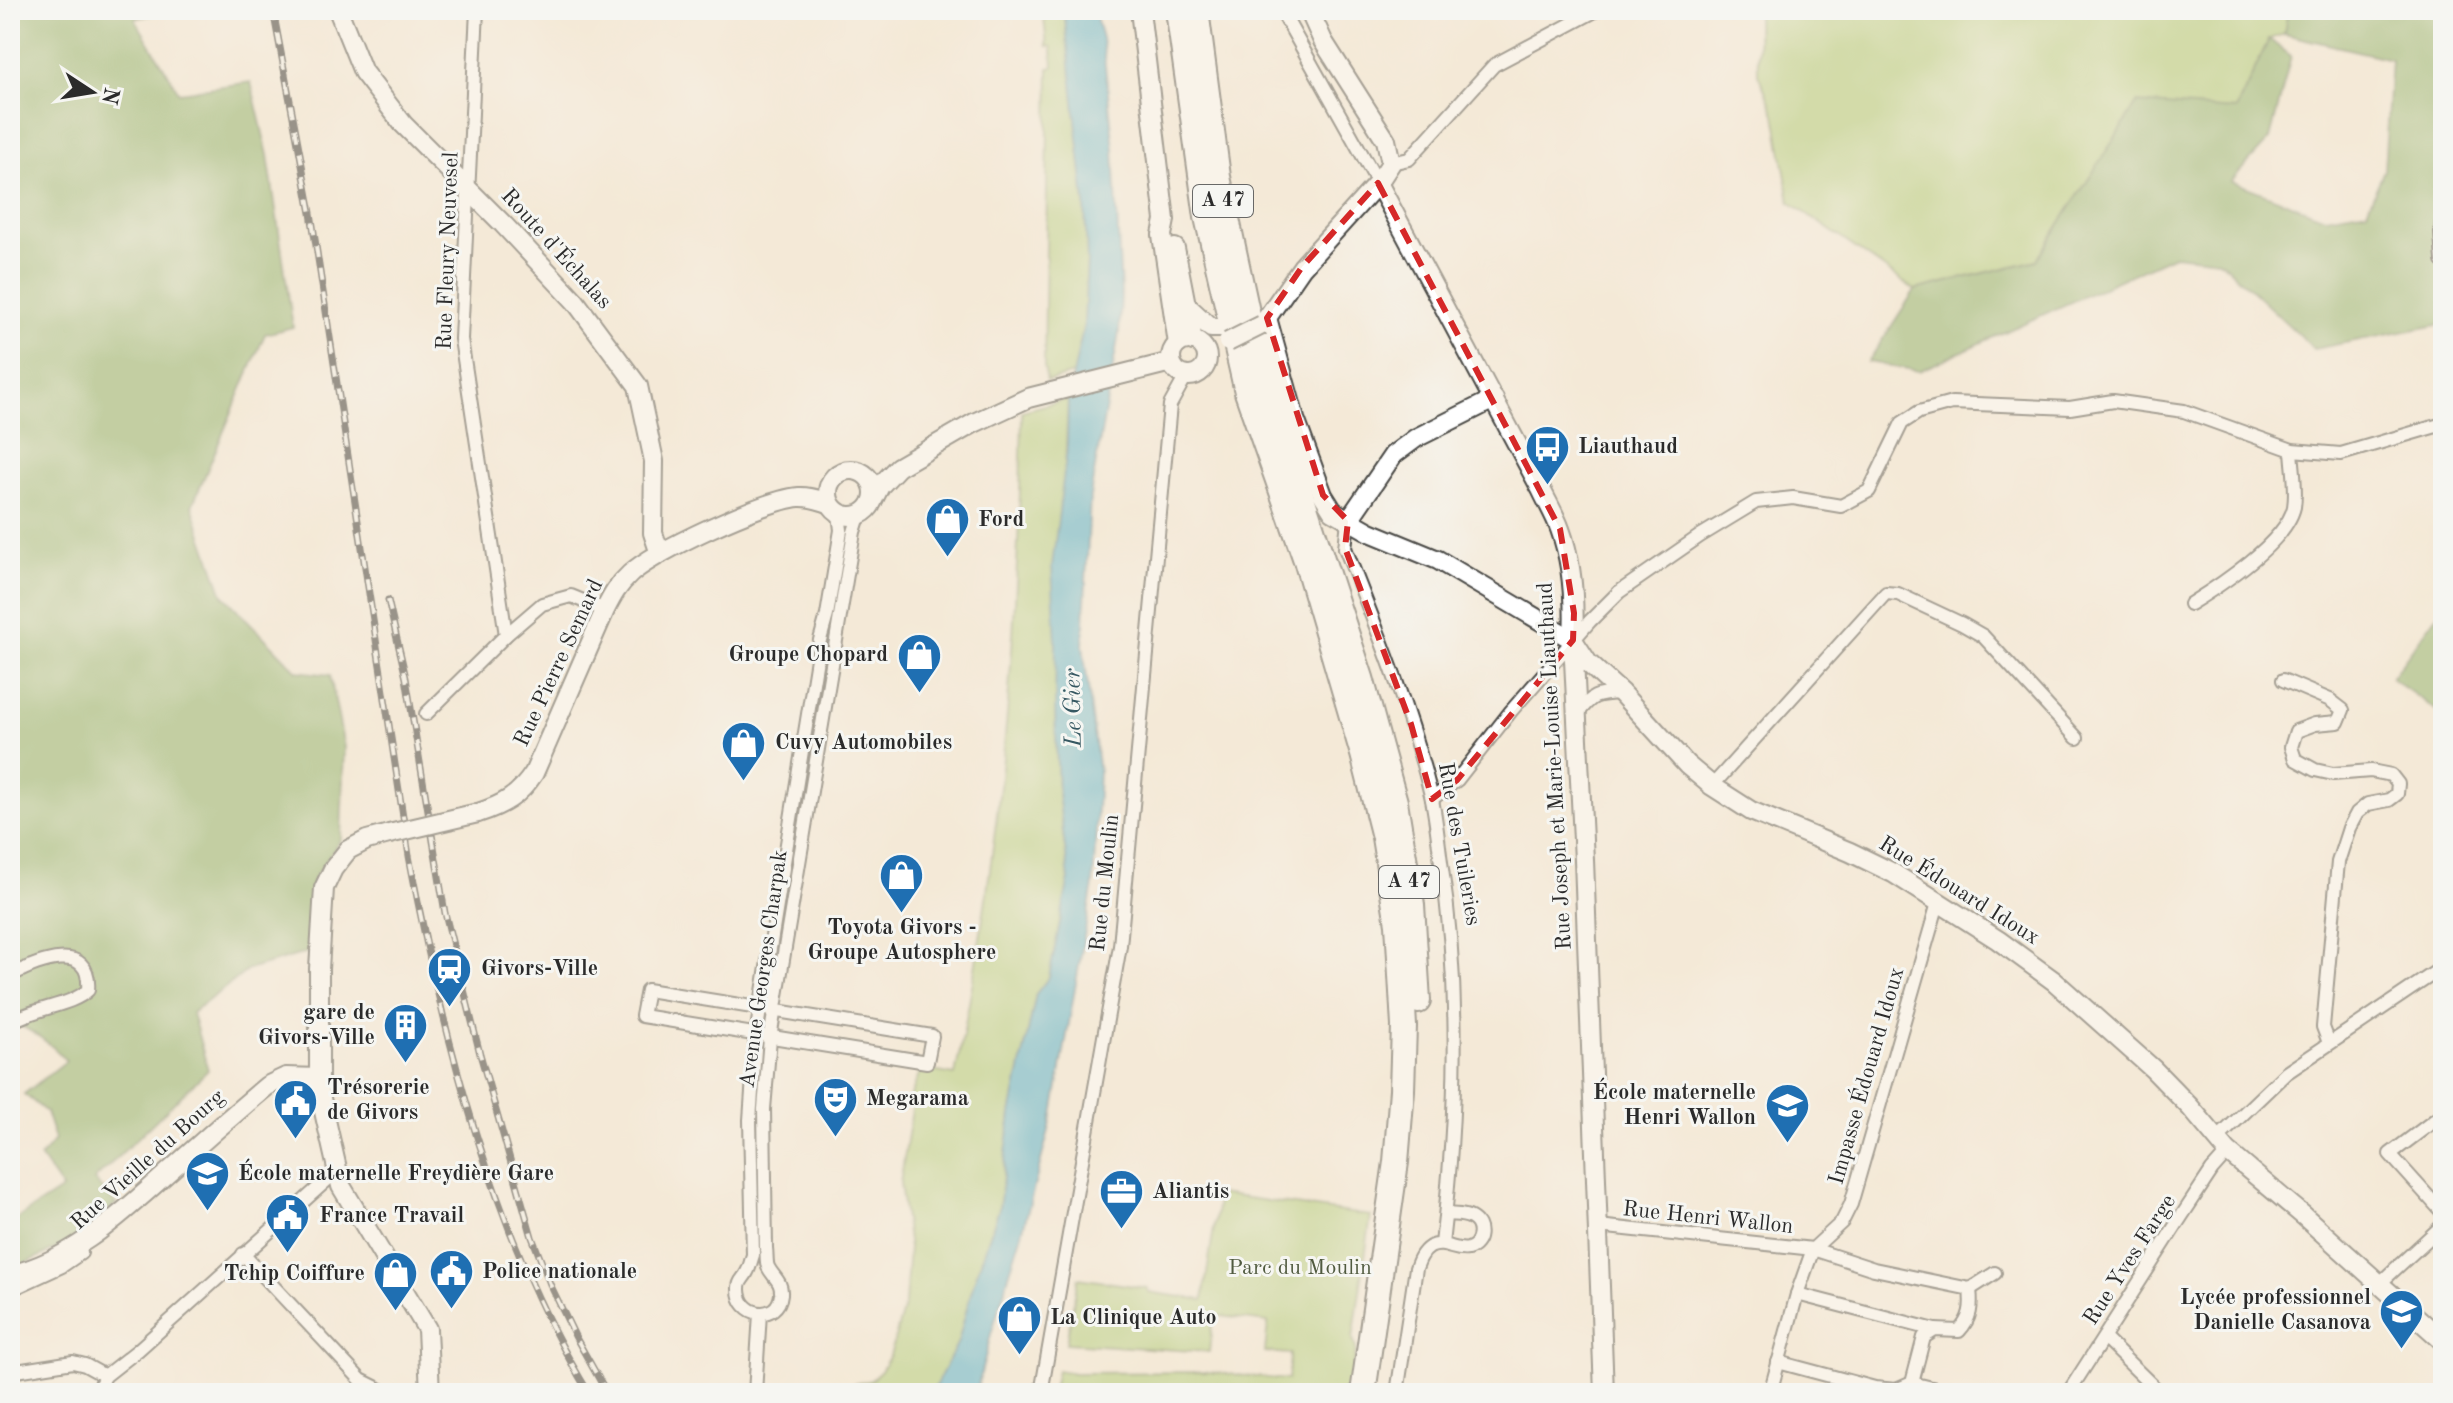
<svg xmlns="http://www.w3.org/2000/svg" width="2453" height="1403" font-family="'Old Standard TT',serif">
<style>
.green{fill:#aaca72;stroke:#6a7a4e;stroke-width:2}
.forest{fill:#87ae64;stroke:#596c48;stroke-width:2}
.water{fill:#4aacc9;stroke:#3a6c7a;stroke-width:2}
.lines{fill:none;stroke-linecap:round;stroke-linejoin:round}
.street-casing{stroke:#494845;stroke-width:16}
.secondary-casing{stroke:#494845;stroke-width:22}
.highway-casing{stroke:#494845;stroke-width:28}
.street{stroke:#fff;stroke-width:12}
.secondary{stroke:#fff;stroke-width:18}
.highway{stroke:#fff;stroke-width:24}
.rail-casing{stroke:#2b2b2b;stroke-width:7}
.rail{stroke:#f6f6f2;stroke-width:4;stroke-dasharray:12;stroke-linecap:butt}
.secondary-bridge-casing{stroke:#494845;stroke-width:22;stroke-linecap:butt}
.secondary-bridge{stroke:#fff;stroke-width:18}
.marked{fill:none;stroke:#d62828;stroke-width:6;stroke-dasharray:16 10;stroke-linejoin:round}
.labels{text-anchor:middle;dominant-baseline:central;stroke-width:6;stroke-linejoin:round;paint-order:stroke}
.shield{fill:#f6f6f2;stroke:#686867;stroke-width:2}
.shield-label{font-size:20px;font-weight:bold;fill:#2b2b2b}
.street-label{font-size:22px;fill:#2b2b2b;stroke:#f6f6f2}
.poi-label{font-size:22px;font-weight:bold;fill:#2b2b2b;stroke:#f6f6f2;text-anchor:start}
.park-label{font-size:22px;fill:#515b40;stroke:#f6f6f2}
.water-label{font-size:24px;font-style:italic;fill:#365862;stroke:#f6f6f2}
</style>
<rect width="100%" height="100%" fill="#f6f6f2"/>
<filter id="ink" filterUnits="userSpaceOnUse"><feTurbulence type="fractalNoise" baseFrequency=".0125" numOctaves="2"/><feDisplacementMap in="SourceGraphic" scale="16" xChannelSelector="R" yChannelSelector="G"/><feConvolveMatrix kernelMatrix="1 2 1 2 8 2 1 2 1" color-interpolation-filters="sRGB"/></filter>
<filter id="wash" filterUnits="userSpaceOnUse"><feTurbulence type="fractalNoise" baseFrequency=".006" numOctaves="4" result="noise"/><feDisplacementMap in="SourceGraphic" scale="32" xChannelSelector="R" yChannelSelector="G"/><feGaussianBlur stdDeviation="1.8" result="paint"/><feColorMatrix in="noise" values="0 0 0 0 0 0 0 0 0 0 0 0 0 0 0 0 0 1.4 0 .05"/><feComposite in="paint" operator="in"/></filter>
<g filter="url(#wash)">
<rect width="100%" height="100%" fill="#f4e9d7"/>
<g class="green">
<polygon points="1043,10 1064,10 1085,202 1087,261 1084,324 1074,374 1047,381 1044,367 1049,68 1053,67 1052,47 1047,46"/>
<polygon points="1757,10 2288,10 2284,34 2269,39 2236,110 2137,104 2037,260 1915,290 1790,202 1775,114 1758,74"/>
<path d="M1068 399 1055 707 1058 793 1069 879 1049 977 1036 994 1011 1114 999 1209 974 1282 958 1342 932 1393H852L853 1384 871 1380 881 1371 890 1355 905 1303 909 1248 900 1183 913 1104 908 1103 921 1069 955 1075C1001 855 1018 636 1022 411Z"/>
<polygon points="1219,1194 1371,1216 1353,1339 1356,1349 1350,1393 1052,1393 1057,1370 1074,1373 1207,1372 1288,1380 1290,1354 1265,1352 1268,1322 1213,1315 1209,1352 1066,1343 1078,1278 1147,1288 1148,1292 1203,1300"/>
</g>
<g class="forest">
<path d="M10 10H170L135 19 179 92 251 82 268 155 293 327 265 334 192 506 223 595 297 671 330 675 344 747 341 839 313 880 309 952 248 970 192 1013 208 1070 94 1180 116 1204 74 1241 10 1270V1223L62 1189 40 1157 55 1140 46 1112 24 1094 66 1061C55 1046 28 1027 10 1022Z"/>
<polygon points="2288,10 2438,10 2443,46 2443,124 2434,233 2443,283 2443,324 2314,349 2219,260 2174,255 1919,371 1868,362 1915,290 2037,260 2137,103 2236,110 2269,39 2291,56 2270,139 2231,181 2325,217 2367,210 2384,170 2391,59 2284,34"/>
<polygon points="2443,607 2443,715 2391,678"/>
</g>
<polygon class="water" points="1064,10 1094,10 1102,38 1114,149 1121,294 1119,333 1090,496 1083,646 1099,773 1093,885 1053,1115 1022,1233 991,1334 977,1389 975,1393 932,1393 958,1342 974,1282 999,1209 1011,1114 1036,994 1049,977 1069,879 1058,793 1055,707 1056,644 1052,566 1067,449 1068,399 1084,324 1087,261 1085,202"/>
</g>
<g filter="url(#ink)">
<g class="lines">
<defs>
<g id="street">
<polyline points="477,10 461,339 506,635"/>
<polyline points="1281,10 1378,183"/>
<polyline points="1391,163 1409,159 1494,65 1597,10"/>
<polyline points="2443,207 2441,233 2443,261"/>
<path d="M839 514 841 530 827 615 820 640 756 1035 750 1120 753 1255C751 1260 750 1267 747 1272 744 1279 739 1280 739 1288 738 1317 778 1323 781 1294 782 1281 773 1277 768 1267 766 1262 767 1254 766 1248L764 1109 770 1038 854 532 859 516"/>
<path d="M1348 521 1345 548C1377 629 1410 710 1431 795 1436 817 1438 840 1441 862 1461 989 1457 1116 1442 1244"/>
<path d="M2190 604C2219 586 2286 542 2294 507 2297 489 2293 469 2292 450"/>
<polyline points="2283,680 2330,700 2343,710 2338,722 2315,724 2296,731 2291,747 2295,759 2315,770 2333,774 2371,771 2391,775 2398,784 2397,794 2389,800 2368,804 2357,813 2349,828 2338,862 2323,1027 2329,1043"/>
<polyline points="426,714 506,635 542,604 571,596 605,610"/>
<path d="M1577 715C1591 695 1596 694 1621 693"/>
<polyline points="1712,786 1886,593 1898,594 1962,624 1983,636 2077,738"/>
<polyline points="1432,799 1457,780 1511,711 1590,621 1619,592 1700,536 1756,502 1793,498 1841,506 1869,491 1902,423 1919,412 1952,403 2070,408 2113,401 2184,411 2292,450 2341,454 2443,424"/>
<path d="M10 976C36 962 92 939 88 990 72 1006 32 1008 10 1023"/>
<polygon points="647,990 932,1036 927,1062 642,1016"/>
<polyline points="2443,1114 2390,1154 2443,1213"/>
<polyline points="2217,1139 2286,1073 2443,967"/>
<polyline points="1598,1226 1813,1249 1842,1222 1851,1204 1938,903"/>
<polyline points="243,1254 361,1380 387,1393"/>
<polyline points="2379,1284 2443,1225"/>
<polyline points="10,1290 62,1266 81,1253"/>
<polyline points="1797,1294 1935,1330"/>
<polyline points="2104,1338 2160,1393"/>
<polyline points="1778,1362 1875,1388 1896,1390 1912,1383 1952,1393"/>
<polyline points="10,1372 73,1362 85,1365 105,1376"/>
<path d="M1912 1383 1924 1337 1935 1330 1959 1331C1971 1318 1972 1307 1970 1289"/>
<polyline points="97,1393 105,1376 138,1350 337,1171"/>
<polyline points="755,1393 760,1313"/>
<polyline points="1041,1393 1120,946 1170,405 1186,376"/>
<path d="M1397 1393 1416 1268C1419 1260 1422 1252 1430 1247 1444 1240 1455 1252 1468 1249 1482 1245 1484 1225 1471 1218 1464 1214 1454 1215 1446 1214"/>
<polyline points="1770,1393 1797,1294 1813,1249 1874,1269 1970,1289 1995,1273"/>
<polyline points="2068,1393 2181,1217 2212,1170 2228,1152"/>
</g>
<g id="secondary">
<polyline points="338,10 363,72 403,124 503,224 575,301 638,386 654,461 653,533 660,554"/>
<polyline points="1140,10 1165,220 1162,235 1178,344"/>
<path d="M1378 183 1541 489C1547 502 1555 515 1560 529 1573 564 1575 603 1573 640L1584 860 1604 1393"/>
<polyline points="1175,248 1193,341"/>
<polyline points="1187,306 1211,328 1225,328"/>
<polyline points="1267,318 1295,419 1323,495 1333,511 1370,532 1438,560 1573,640 1588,663 1621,693 1687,765 1712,786 1751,811 1850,852 1893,873 1998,940 2054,981 2153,1069 2190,1107 2228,1152 2304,1216 2443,1341"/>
<polyline points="1262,325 1302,267 1378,183 1391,163 1386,140 1323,41 1309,10"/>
<circle cx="1189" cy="358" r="18"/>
<circle cx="851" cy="493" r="23"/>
<polyline points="874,498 880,486 898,467 974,423 1028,398 1171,362"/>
<polyline points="1348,521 1393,455 1416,438 1494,399"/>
<path d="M478 813C503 805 519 796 534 773L605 610C612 596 618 585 630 574 655 551 764 500 799 497 809 496 819 500 829 503"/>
<polyline points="389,834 367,840 348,850 333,869 324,888 319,969 319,1078 320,1094 341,1186 427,1329 430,1393"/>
<path d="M10 1275C75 1260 125 1210 174 1167 204 1140 235 1113 267 1086L286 1077 319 1078"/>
</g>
<g id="highway">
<polyline points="1178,10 1207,217 1247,392 1306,560 1363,754 1384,837 1398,924 1404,1026 1402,1090 1396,1162 1363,1393"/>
<polyline points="1196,10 1218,177 1253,340 1289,458 1361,678 1395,802 1412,905 1418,1001"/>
</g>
</defs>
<use href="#street" class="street-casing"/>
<use href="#secondary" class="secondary-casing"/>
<use href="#highway" class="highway-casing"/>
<use href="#street" class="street"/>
<use href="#secondary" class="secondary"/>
<use href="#highway" class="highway"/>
<defs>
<g id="rail">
<path d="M273 10 311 213 409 856C442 1033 494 1239 589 1393"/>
<polyline points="388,600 406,678 445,913 480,1054 532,1237 550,1284 575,1336 607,1393"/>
</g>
</defs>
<use href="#rail" class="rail-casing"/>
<use href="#rail" class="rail"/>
<defs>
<g id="secondary-bridge">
<polyline points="1228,342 1262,325"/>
<polyline points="389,834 478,813"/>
</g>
</defs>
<use href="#secondary-bridge" class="secondary-bridge-casing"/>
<use href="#secondary-bridge" class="secondary-bridge"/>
</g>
</g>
<path d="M0 0H2453V1403H0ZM1378 183 1560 529 1574 613 1573 640 1457 780 1432 799 1411 724 1345 548 1348 521 1323 495 1267 318 1302 267Z" fill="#f4e9d7" fill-opacity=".55" fill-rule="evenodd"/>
<path class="marked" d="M1378 183 1560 529 1574 613 1573 640 1457 780 1432 799 1411 724 1345 548 1348 521 1323 495 1267 318 1302 267Z"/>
<defs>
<symbol id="bus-pin" viewBox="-11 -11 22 30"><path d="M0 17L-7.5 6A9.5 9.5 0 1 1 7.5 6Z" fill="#1f6fb2" stroke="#f6f6f2"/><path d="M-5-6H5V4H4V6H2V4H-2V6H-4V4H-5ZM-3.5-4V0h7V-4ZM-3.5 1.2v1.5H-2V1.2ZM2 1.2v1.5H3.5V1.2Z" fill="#fff"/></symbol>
<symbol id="shop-pin" viewBox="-11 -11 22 30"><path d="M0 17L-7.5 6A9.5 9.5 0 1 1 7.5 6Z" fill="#1f6fb2" stroke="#f6f6f2"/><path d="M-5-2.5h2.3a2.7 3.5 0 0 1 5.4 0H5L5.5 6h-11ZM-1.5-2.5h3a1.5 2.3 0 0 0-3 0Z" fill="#fff"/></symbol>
<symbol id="station-pin" viewBox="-11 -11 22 30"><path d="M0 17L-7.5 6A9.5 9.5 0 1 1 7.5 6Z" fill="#1f6fb2" stroke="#f6f6f2"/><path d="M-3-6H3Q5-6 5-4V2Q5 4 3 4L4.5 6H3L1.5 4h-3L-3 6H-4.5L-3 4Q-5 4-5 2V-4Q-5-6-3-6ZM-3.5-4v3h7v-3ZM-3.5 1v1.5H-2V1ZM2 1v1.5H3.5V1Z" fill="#fff"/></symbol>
<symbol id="building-pin" viewBox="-11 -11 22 30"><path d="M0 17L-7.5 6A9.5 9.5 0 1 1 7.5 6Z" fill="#1f6fb2" stroke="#f6f6f2"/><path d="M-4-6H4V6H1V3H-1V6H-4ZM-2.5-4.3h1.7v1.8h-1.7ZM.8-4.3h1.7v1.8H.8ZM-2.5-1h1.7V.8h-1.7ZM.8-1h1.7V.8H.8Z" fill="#fff"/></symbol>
<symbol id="theatre-pin" viewBox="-11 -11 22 30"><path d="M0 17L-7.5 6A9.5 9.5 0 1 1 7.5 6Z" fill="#1f6fb2" stroke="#f6f6f2"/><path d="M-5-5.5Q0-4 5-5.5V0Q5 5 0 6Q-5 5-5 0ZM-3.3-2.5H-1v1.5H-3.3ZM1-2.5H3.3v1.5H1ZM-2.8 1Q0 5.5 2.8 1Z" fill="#fff"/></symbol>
<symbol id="civic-pin" viewBox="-11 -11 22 30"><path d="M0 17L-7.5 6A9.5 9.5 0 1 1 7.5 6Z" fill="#1f6fb2" stroke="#f6f6f2"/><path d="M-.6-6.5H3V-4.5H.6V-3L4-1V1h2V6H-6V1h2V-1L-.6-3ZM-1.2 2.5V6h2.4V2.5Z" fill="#fff"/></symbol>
<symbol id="school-pin" viewBox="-11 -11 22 30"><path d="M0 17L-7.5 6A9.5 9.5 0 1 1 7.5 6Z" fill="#1f6fb2" stroke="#f6f6f2"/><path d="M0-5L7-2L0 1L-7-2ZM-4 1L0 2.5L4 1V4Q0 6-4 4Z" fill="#fff"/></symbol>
<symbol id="office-pin" viewBox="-11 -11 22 30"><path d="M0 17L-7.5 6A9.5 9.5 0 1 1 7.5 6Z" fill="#1f6fb2" stroke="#f6f6f2"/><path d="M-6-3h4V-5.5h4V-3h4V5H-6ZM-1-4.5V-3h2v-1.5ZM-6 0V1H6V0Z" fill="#fff"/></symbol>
</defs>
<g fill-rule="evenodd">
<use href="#bus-pin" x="1522" y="422" width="51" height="69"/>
<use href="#shop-pin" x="922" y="494" width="51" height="69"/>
<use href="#shop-pin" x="894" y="630" width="51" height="69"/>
<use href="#shop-pin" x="718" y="718" width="51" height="69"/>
<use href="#shop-pin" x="876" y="850" width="51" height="69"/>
<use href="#station-pin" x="424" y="944" width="51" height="69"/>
<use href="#building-pin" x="380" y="1000" width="51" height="69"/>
<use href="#theatre-pin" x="810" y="1074" width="51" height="69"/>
<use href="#civic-pin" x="270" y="1076" width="51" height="69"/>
<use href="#school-pin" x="1762" y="1080" width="51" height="69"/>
<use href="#school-pin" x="182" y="1148" width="51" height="69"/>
<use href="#office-pin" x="1096" y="1166" width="51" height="69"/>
<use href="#civic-pin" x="262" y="1190" width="51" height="69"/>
<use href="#civic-pin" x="426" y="1246" width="51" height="69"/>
<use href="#shop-pin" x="370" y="1248" width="51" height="69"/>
<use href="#school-pin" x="2376" y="1286" width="51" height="69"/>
<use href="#shop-pin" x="994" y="1292" width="51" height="69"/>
</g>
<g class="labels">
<g class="shield">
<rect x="1193" y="185" width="60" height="32" rx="6"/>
<rect x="1379" y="866" width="60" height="32" rx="6"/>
</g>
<g class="shield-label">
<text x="1223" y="201">A 47</text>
<text x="1409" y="882">A 47</text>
</g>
<g class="street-label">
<text transform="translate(556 249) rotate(48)">Route d'Échalas</text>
<text transform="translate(448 251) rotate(-88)">Rue Fleury Neuvesel</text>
<text transform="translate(559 663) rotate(-65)">Rue Pierre Semard</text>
<text transform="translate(1555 766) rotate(-93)">Rue Joseph et Marie-Louise Liauthaud</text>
<text transform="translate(1459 844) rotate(80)">Rue des Tuileries</text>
<text transform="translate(1105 883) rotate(-84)">Rue du Moulin</text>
<text transform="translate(1959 891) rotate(32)">Rue Édouard Idoux</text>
<text transform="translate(764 969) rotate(-82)">Avenue Georges Charpak</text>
<text transform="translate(1867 1076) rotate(-74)">Impasse Édouard Idoux</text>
<text transform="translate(148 1160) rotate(-42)">Rue Vieille du Bourg</text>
<text transform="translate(1708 1218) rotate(6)">Rue Henri Wallon</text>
<text transform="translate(2130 1260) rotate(-57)">Rue Yves Farge</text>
</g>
<g class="poi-label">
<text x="1578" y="447">Liauthaud</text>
<text x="978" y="520">Ford</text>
<text x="888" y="655" text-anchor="end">Groupe Chopard</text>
<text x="775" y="743">Cuvy Automobiles</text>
<text x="902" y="928" text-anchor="middle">Toyota Givors -<tspan x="902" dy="25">Groupe Autosphere</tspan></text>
<text x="481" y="969">Givors-Ville</text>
<text x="375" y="1013" text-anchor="end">gare de<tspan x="375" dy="25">Givors-Ville</tspan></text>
<text x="327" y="1088">Trésorerie<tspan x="327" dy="25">de Givors</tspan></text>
<text x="1756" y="1093" text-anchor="end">École maternelle<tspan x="1756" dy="25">Henri Wallon</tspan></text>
<text x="866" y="1099">Megarama</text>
<text x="238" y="1174">École maternelle Freydière Gare</text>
<text x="1152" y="1192">Aliantis</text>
<text x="319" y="1216">France Travail</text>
<text x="482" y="1272">Police nationale</text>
<text x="365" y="1274" text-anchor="end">Tchip Coiffure</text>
<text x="2371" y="1298" text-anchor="end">Lycée professionnel<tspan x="2371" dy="25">Danielle Casanova</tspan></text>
<text x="1050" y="1318">La Clinique Auto</text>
</g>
<g class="park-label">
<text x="1300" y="1268">Parc du Moulin</text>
</g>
<g class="water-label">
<text transform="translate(1074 708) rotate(-91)">Le Gier</text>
</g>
</g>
<rect width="2453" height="1403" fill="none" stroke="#f6f6f2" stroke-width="40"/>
<g transform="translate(92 92) rotate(102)" stroke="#f6f6f2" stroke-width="6" paint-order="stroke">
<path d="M0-6L14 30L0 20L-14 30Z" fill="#2b2b2b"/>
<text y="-12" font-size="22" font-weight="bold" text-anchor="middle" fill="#2b2b2b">N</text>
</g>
</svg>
